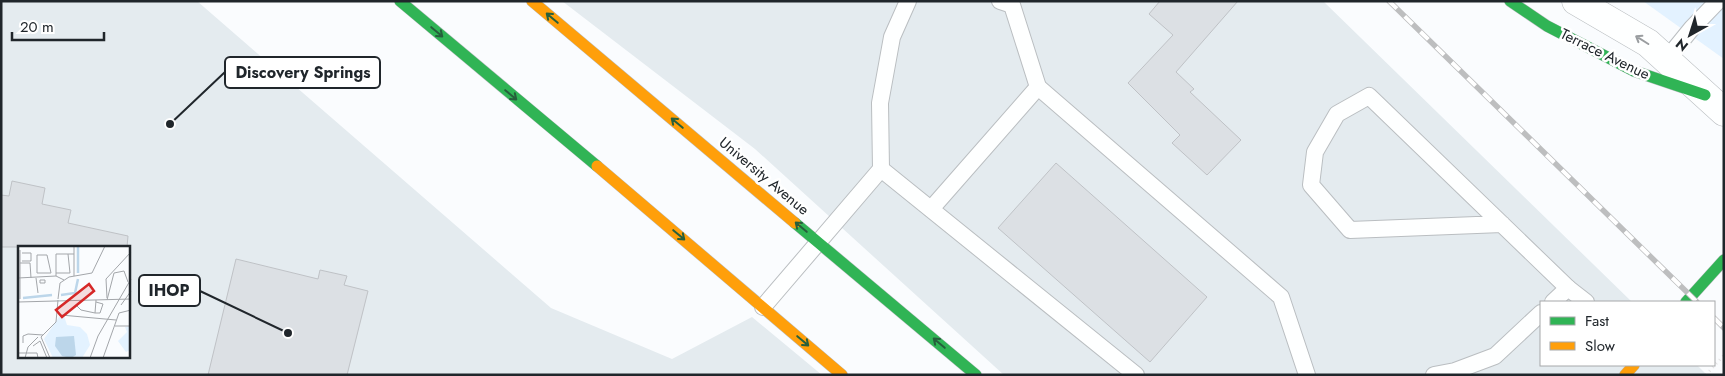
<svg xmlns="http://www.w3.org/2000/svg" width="1725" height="376" font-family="Jost,sans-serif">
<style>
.built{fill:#e4ebef;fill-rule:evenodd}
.green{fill:#e3f2ff}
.building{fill:#dce0e4;stroke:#bfc2c6}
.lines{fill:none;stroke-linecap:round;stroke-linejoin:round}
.lane-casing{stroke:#babec1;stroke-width:18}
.street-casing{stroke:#babec1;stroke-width:29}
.fast-casing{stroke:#babec1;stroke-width:12}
.slow-casing{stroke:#babec1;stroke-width:12}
.path{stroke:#e3e3e4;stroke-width:3;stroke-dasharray:1 4;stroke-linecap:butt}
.lane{stroke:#feffff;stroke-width:16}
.street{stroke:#feffff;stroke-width:28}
.fast{stroke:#30b455;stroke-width:11}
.slow{stroke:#ff9f0a;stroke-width:11}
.rail-casing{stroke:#bdbebf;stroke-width:5.5}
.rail{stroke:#fff;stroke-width:4;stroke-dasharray:11;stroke-linecap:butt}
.oneway{stroke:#265f3c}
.oneway2{stroke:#9a9da0}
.labels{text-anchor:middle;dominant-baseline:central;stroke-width:5;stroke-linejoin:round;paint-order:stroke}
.street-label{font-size:15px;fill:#20262b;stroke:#fff}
.inset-river{fill:none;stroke:#bcd6ea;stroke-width:2.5}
.inset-road{fill:none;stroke:#a3a6aa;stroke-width:1}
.view{fill:#d62828;fill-opacity:0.15;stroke:#d62828;stroke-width:2.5}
.inset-edge{fill:none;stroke:#20262b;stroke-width:2.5}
.leader{fill:none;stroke:#20262b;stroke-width:2}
.callout-dot{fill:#20262b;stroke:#fff;stroke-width:2}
.callout{fill:#fff;stroke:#20262b;stroke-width:2}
.callout-label{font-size:16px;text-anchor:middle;font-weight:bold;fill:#20262b}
</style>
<rect width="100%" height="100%" fill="#fafcfe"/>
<g class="built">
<path d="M1 1H197L551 308 672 359 752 317 822 375H1ZM19 247H129V357H19Z"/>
<polygon points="562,1 1323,1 1632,302 1541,302 1541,365 1697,365 1707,375 1004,375 755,149"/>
</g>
<polygon class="green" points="1643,1 1724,1 1724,59"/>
<g class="building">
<polygon points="1160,1 1238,1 1176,72 1194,89 1190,92 1241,140 1207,175 1172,143 1180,135 1128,83 1173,35 1149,14"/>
<polygon points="1056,163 1207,297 1150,362 998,228"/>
<polygon points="12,181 45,188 42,204 71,210 68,223 128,236 127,247 1,247 1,195 9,196"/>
<polygon points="236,259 318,279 320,270 347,276 344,285 368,291 347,375 208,375"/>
</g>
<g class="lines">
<defs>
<g id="lane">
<polyline points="1000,1 1012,5 1038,87"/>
<polyline points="1666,60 1692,28 1718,1"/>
<polyline points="881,169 1136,375"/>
<polyline points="931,209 1038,87 1281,297 1307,375"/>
<polyline points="1502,224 1350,230 1311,185 1315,152 1337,114 1369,96 1568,288"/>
<polyline points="1553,302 1568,288 1586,302"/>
<polyline points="763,307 881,169 880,103 892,37 908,1"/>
<polyline points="1434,375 1455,371 1495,356 1541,313"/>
</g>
<polyline id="street" points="1576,1 1648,43 1724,112"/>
<g id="fast">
<polyline points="400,1 597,166"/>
<polyline points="1510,1 1547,26 1634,71 1705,95"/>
<polyline points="795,223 976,375"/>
<polyline points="1686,302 1724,260"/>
</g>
<g id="slow">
<polyline points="532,1 795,223"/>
<polyline points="597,166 842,375"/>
<polyline points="1625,375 1634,365"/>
</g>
</defs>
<use href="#lane" class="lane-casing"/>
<use href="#street" class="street-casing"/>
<use href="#fast" class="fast-casing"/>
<use href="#slow" class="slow-casing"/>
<polyline class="path" points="1706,375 1724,355"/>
<use href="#lane" class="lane"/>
<use href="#street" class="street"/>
<use href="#fast" class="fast"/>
<use href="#slow" class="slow"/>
<defs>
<g id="rail">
<polyline points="1389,1 1697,302"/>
<polyline points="1714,318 1724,328"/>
</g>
</defs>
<use href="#rail" class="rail-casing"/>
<use href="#rail" class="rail"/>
</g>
<defs><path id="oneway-shaft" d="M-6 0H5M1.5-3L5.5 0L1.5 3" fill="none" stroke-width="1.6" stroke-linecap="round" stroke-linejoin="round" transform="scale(1.25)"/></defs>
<g class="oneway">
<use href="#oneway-shaft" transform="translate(552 18) rotate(-140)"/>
<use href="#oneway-shaft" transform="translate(437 32) rotate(40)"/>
<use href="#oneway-shaft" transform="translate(511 95) rotate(40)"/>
<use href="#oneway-shaft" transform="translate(677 123) rotate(-140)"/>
<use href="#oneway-shaft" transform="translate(801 227) rotate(-140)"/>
<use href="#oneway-shaft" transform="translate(679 235) rotate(40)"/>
<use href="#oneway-shaft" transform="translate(803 341) rotate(40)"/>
<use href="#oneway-shaft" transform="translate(939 343) rotate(-140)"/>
</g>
<use class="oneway2" href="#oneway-shaft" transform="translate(1642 40) rotate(-148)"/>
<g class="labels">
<g class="street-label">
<text transform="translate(1605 54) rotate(26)">Terrace Avenue</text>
<text transform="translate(764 176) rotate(40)">University Avenue</text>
</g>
</g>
<g transform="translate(18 246)">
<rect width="112" height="112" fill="#fafcfe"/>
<path d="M46 70 49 79 62 81 69 88 72 99 64 112H35L26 93 41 71ZM112 80V104L108 106 100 95 109 86 107 81Z" fill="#e3f2ff"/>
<path d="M56 90 58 109 53 112 44 110 37 100 38 91Z" fill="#bcd6ea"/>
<path class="inset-river" d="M60 27V0M43 49 57 47 60 33M5 52 34 49"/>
<path class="inset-road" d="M56 0V30M19 9H29L33 27H19ZM4 15H13V7H4M2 17H12L13 32M38 27H52L50 8M38 30V8H56M0 32 38 30 46 34M18 32 20 47M22 34H27V37H22ZM89 52 88 33 113 6M2 53V4M40 53 42 37 51 31 74 27 87 0M78 54 77 67H82L85 58 78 56M89 54 96 27 106 25 110 36M0 56 113 53M103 59 113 45M59 60 63 64 77 67M43 69 98 74M97 80H113M23 91 38 76 40 54M23 91 32 112M5 97V90L10 88 25 89M15 100 22 95 29 112M0 107H19L20 112M7 112 10 101 20 91M72 112 80 90 113 33M85 112 101 67 113 64"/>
<path class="view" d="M71 38 76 45 44 71 38 64Z"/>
<rect width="112" height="112" class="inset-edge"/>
</g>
<path class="leader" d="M170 124L225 72M288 333L200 291"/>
<g class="callout-dot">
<circle cx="170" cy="124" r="5"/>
<circle cx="288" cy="333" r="5"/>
</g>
<g class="callout">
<rect x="225" y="57" width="155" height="31" rx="5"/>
<rect x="139" y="275" width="61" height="31" rx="5"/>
</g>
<g class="callout-label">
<text x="303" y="78">Discovery Springs</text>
<text x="169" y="296">IHOP</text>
</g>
<rect width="1725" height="376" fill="none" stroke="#20262b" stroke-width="5"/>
<rect x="1540" y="301" width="175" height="65" fill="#ffffff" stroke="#a6a8aa"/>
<rect x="1550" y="317" width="25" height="8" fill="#30b455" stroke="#a6a8aa"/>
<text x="1585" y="326" font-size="15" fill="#20262b">Fast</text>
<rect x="1550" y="342" width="25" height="8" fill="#ff9f0a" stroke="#a6a8aa"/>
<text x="1585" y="351" font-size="15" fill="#20262b">Slow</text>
<g transform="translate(1690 35) rotate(219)" stroke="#ffffff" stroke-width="4" paint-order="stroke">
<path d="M0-4L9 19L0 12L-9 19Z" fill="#20262b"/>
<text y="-8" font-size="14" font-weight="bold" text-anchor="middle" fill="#20262b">N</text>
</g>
<path d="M12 32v8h92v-8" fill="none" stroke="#20262b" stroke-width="2.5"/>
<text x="20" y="32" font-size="15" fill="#20262b" stroke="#ffffff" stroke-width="4" paint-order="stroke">20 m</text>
</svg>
